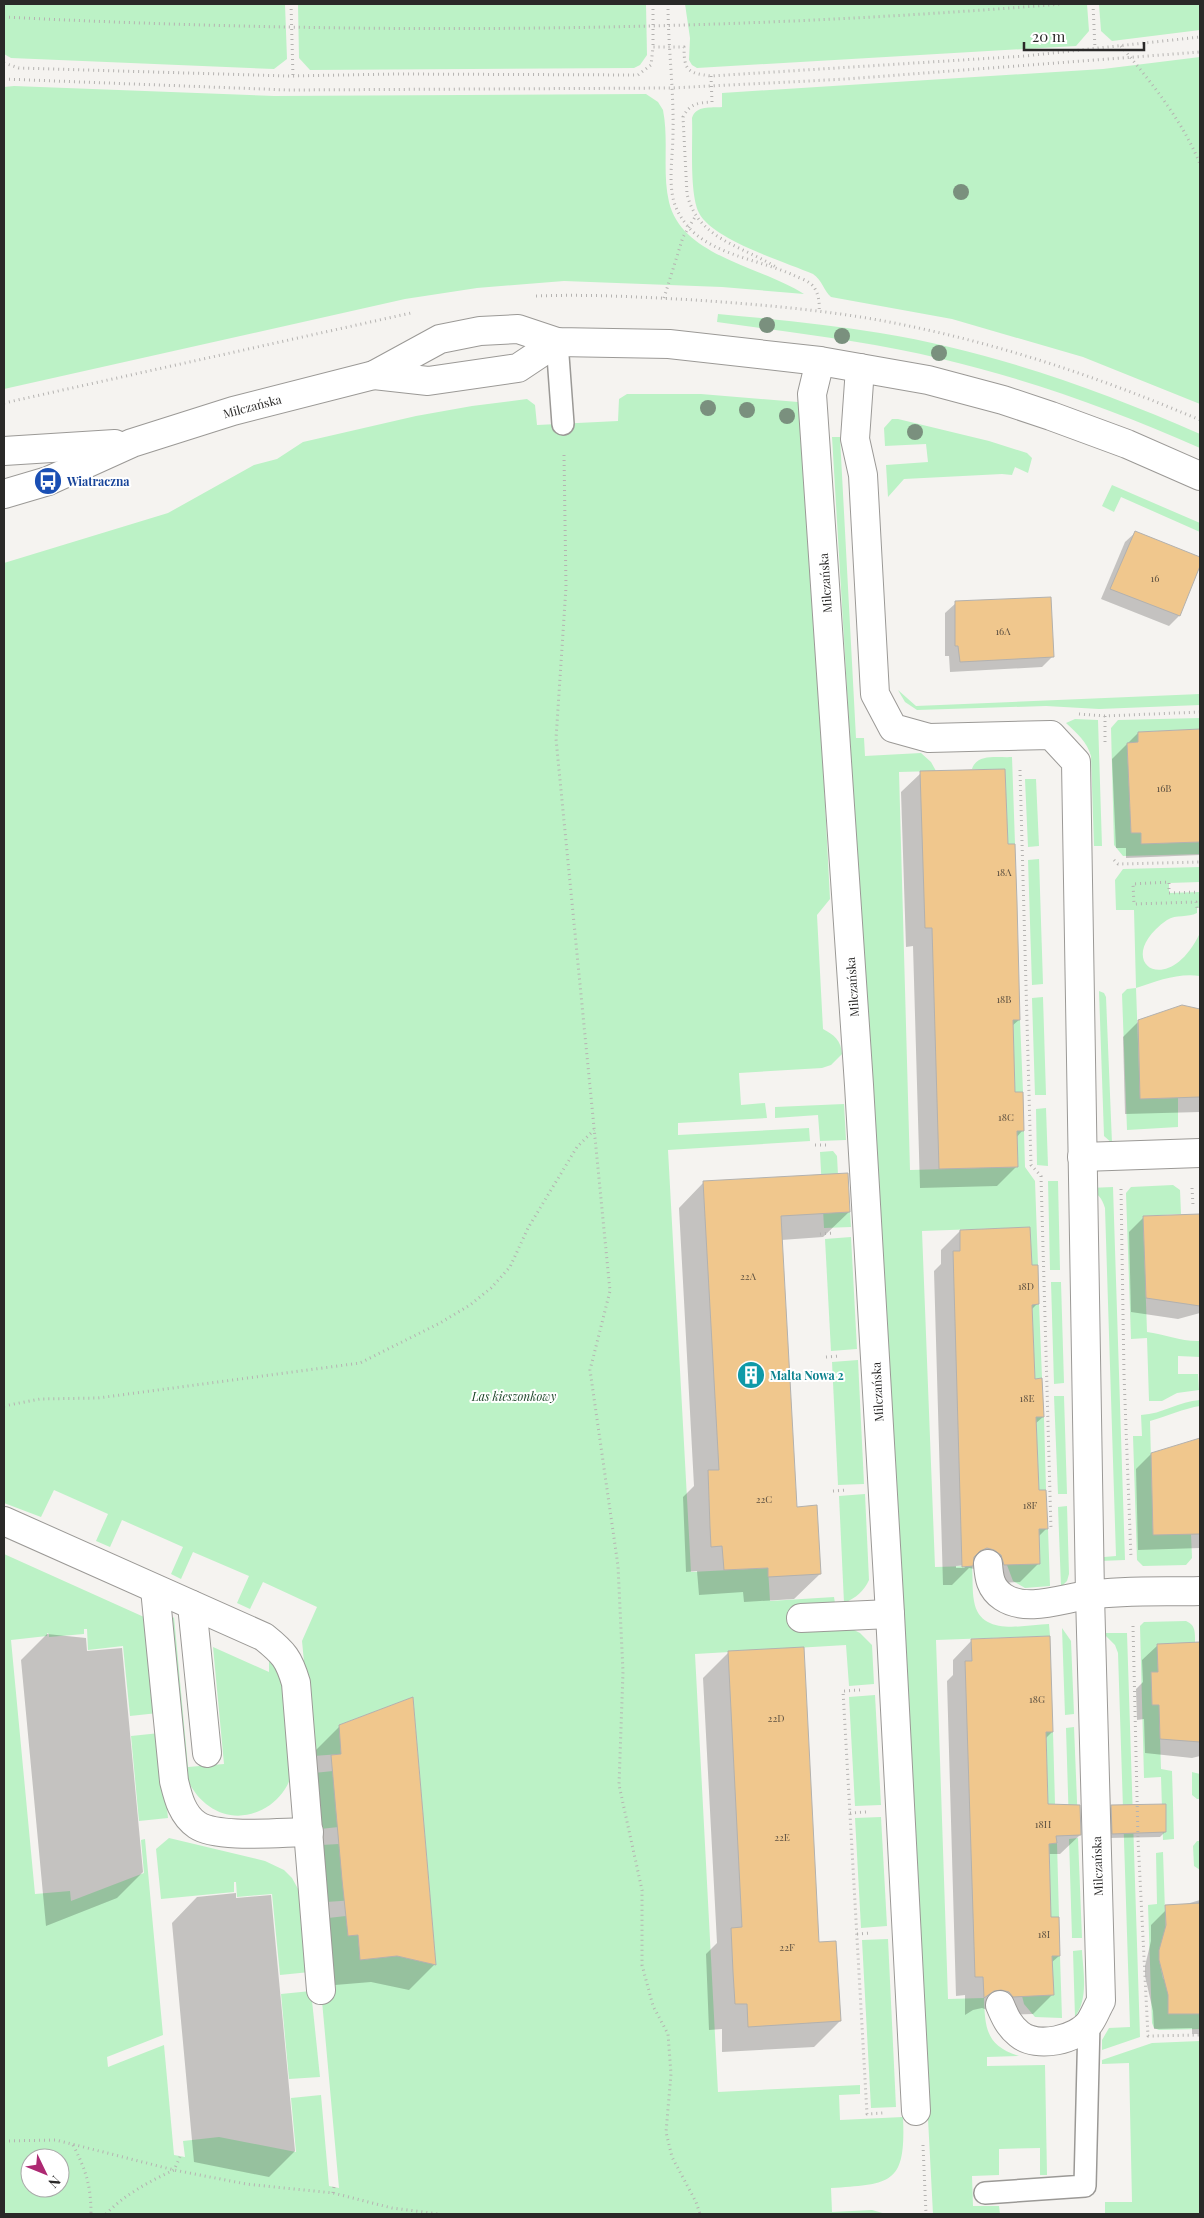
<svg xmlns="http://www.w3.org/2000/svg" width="1204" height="2218" font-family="'Playfair Display',serif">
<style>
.green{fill:#bcf2c6;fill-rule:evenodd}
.shadow{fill:#0003;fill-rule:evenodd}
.building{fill:#f0c78d;stroke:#b3b1ae}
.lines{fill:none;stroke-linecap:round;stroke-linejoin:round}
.lane-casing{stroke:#9b9996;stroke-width:24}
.street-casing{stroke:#9b9996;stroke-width:30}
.path{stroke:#b5b3b1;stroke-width:3;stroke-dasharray:1 4;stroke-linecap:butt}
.lane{stroke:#fff;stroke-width:21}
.street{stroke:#fff;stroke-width:28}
.path-bridge{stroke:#b5b3b1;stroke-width:3;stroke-dasharray:1 4;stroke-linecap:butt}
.tree{fill:#7a907e}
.labels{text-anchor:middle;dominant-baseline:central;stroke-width:4;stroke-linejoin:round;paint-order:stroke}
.number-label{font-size:10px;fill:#5c5041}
.street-label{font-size:12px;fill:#2a2928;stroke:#fff}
.transit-label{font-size:12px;font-weight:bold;fill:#164399;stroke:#fff;text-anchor:start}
.culture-label{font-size:12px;font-weight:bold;fill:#0d838f;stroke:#fff;text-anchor:start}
.park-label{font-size:12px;font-style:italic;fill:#153f21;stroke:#fff}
</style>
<rect width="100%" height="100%" fill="#f5f3f0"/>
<g class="green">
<polygon points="4,4 285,4 287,59 274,69 11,58 4,54"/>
<polygon points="298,4 646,4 647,55 640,65 634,68 310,70 299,58"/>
<polygon points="685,4 1087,4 1089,31 1076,46 697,68 692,65 689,60 690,38"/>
<polygon points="1099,4 1200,4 1200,30 1112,41 1101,31"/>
<path d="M1200 57V404L1083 357 952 319 831 297C824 291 822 280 813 274 785 262 713 240 699 213 689 193 693 141 692 118 696 105 711 108 722 107V93L1103 69Z"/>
<path d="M14 86 274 96 646 94 658 102 663 110C669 140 662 172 669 202 682 257 763 267 804 294L722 287 564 281 477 288 405 299 4 389V87Z"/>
<path d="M718 314C772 319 826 324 880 333 990 351 1098 389 1200 434V448C1117 411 1031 380 942 359 868 341 792 333 717 322Z"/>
<path d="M627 394H701L798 402 806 437 830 899 817 915 823 1029C834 1035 841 1040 842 1054L831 1065 822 1068 739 1073 741 1105 765 1103 767 1118 678 1123V1135L809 1128 810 1141 668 1150 691 1572 768 1568 770 1601 834 1597 835 1603 797 1605 798 1630 852 1629 860 1633 872 1645 874 1684 849 1686 846 1645 695 1654 718 2092 860 2085V2094L839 2095 840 2120 903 2117C906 2184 892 2184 831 2188L832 2212 872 2210 886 2214H4V1554L144 1617 158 1713 130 1716 123 1646 88 1650 87 1629H84V1634L49 1637V1634L47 1633V1636L11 1640 35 1894 70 1891 71 1901 144 1873 141 1840 145 1839 163 2035 107 2057 108 2067 164 2045 174 2155 185 2157 183 2141 219 2137 296 2152 291 2098 321 2095 329 2186 339 2188 321 1990 328 1918 346 1916 348 1936 358 1935 360 1960 397 1956 436 1965 413 1697 339 1725 341 1754 313 1756 302 1641 317 1607 263 1582 250 1609 237 1603 249 1576 193 1552 181 1579 171 1574 183 1547 122 1520 110 1547 96 1541 108 1514 54 1490 41 1517 4 1503V563L168 513 254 465 277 459 303 442 416 416 472 406 527 399 535 405 537 425 618 421 619 399ZM30 2158H60V2188H30Z"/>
<polygon points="892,419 898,419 989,441 1027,453 1032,458 1028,473 1015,467 1012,475 1002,474 904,479 888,497 886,465 928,462 926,444 885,446 884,428"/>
<path d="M832 437H840L856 738H864L865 756 921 753 931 762 936 771 899 772 910 1170 1018 1167 1017 1131H1024L1025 1167 1035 1181 1038 1265H1032L1030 1227 922 1231 935 1567 972 1566C973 1578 972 1590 974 1601 980 1637 1023 1625 1049 1624L1050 1636 936 1640 948 1999 984 1998C985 2028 986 2046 1019 2056L987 2057V2066L1045 2065 1047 2175H1040V2148L999 2149V2175L972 2176 973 2206H999L1000 2214H933L899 1567Z"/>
<polygon points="1112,485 1200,523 1200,532 1121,497 1114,512 1102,506"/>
<polygon points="898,690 916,706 1200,694 1200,705 1099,709 1046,706 917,710 905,702"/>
<polygon points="1200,718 1200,729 1138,732 1138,742 1127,743 1131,833 1141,833 1141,844 1200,842 1200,854 1123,856 1114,845 1111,728 1118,720"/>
<path d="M1075 719 1098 720 1102 846H1094L1091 756C1087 742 1077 733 1066 723Z"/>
<path d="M1012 757 1015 844H1008L1005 769H972C977 753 998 758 1012 757Z"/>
<polygon points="1025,779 1036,779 1039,846 1028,847"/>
<polygon points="1039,859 1043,984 1032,985 1028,860"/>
<path d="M1200 867V882L1169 883V893L1200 892V908H1197V913C1188 918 1176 914 1167 920 1110 960 1167 1002 1200 933V976C1177 973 1158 981 1136 988L1140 1099 1178 1098V1127L1127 1130 1122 994 1127 989 1136 988 1134 910H1116L1115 880 1123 869Z"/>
<polygon points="1099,991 1104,993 1106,997 1112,1143 1104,1136"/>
<polygon points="1043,997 1046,1095 1035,1095 1032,998"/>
<polygon points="1013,1020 1020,1020 1023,1092 1015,1092"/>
<polygon points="844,1104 846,1140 820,1141 818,1115 775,1118 775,1107"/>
<polygon points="1046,1108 1048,1166 1037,1165 1036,1109"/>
<polygon points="833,1151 837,1156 840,1213 850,1212 851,1227 824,1228 820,1152"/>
<polygon points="1048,1181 1058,1181 1060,1270 1050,1270"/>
<path d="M1173 1185 1180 1190 1181 1214 1143 1216 1147 1332C1164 1334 1183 1342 1200 1341V1357L1178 1356V1374H1198L1199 1390 1177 1393 1162 1401H1149L1147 1338 1131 1339 1126 1193 1131 1187Z"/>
<path d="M1113 1187 1125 1560 1100 1561 1104 1557 1116 1556 1105 1208C1102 1198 1098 1194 1089 1188Z"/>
<polygon points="851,1237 857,1349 831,1351 825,1239"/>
<polygon points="1051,1282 1061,1282 1064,1383 1054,1384"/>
<polygon points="1039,1304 1042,1378 1035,1379 1032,1305"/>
<polygon points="858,1360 864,1484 838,1485 832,1362"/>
<polygon points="1054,1396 1064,1396 1067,1494 1058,1494"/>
<path d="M1200 1400V1406C1185 1408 1165 1417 1150 1421L1153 1535 1191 1534 1192 1558 1186 1565 1143 1566 1137 1560 1133 1436H1142L1141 1415C1163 1414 1179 1401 1200 1400Z"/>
<polygon points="1036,1417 1044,1417 1046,1490 1039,1490"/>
<path d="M865 1494 869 1580C864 1591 856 1598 844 1603L839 1496Z"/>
<polygon points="1067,1506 1069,1574 1067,1581 1061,1587 1058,1507"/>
<polygon points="1039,1529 1048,1529 1050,1586 1025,1588 1013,1581 1007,1565 1040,1563"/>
<path d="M174 1617 188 1767 224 1764 213 1647 269 1672V1660C274 1667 281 1675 283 1683 288 1701 287 1735 288 1755 289 1762 291 1771 290 1778 288 1788 278 1799 270 1805 238 1827 204 1813 188 1781L171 1620Z"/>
<path d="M1186 1621C1196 1625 1195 1633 1195 1643L1157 1644 1158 1672 1151 1673 1152 1705H1159L1161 1769 1172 1771 1174 1839 1163 1840 1161 1777 1144 1778 1140 1626 1144 1622Z"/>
<polygon points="1062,1628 1071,1641 1074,1714 1065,1715"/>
<polygon points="1103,1633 1127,1633 1140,2037 1102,2050 1102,2040 1109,2028 1130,2027 1118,1653 1115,1645"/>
<polygon points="875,1695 881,1805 855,1806 849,1697"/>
<polygon points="1074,1727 1078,1826 1069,1826 1066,1728"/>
<polygon points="1046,1732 1053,1732 1055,1804 1048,1804"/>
<polygon points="160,1733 168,1818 139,1821 131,1736"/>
<polygon points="333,1771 348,1826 320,1829 314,1773"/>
<polygon points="1192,1772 1200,1774 1200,1799 1197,1799 1192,1795"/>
<polygon points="881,1817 887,1926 861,1928 855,1818"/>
<polygon points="169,1838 265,1861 284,1870 292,1878 302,1896 310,1972 280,1975 272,1894 237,1897 236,1882 234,1882 234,1892 161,1899 156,1849"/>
<polygon points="1078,1838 1082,1938 1072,1938 1069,1839"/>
<polygon points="1197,1841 1200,1841 1200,1870 1194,1866 1193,1846"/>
<polygon points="1057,1843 1059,1917 1051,1917 1049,1844"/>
<polygon points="339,1844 355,1900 326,1902 321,1845"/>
<polygon points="1163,1852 1166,1941 1159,1960 1163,1979 1168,1979 1168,2014 1200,2014 1200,2029 1159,2030 1154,2028 1152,2023 1148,1905 1157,1904 1156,1853"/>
<polygon points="888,1939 896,2107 871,2108 862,1940"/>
<path d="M1082 1950C1083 1972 1089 1998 1075 2017L1073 1951Z"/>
<polygon points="1052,1956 1060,1956 1062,2018 1035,2017 1024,2004 1022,1996 1053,1995"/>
<polygon points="311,1991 320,2077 289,2079 281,1994"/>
<polygon points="1200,2041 1200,2214 1105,2214 1105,2202 1132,2202 1129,2063 1102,2064 1102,2060 1152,2043"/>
</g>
<g class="shadow">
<polygon points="1136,532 1200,558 1200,563 1179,616 1169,626 1101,599 1125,542"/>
<polygon points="956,603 1052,657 1042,667 950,672 949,656 945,656 945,613"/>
<polygon points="1200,731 1200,855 1126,858 1126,848 1116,848 1112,759 1138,733"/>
<polygon points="921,773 1007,845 1019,1020 1012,1026 1014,1094 1022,1131 1016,1138 1017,1166 997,1186 920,1188 913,946 906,947 901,792"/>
<polygon points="1182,1006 1200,1010 1200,1112 1125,1114 1123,1037 1138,1022"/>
<polygon points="704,1182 849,1212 823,1237 781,1240 795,1508 820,1574 794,1599 744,1602 743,1592 699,1595 697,1571 686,1572 683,1497 694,1486 679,1208"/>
<polygon points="1200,1215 1200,1313 1178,1319 1131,1312 1129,1232 1144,1217"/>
<path d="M960 1231 1030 1267 1038 1303 1031 1310 1034 1380 1043 1417 1035 1424 1038 1491 1047 1528 1038 1537 1039 1563 1020 1582 985 1584 975 1569 969 1568 952 1585H943L934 1271 941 1264V1250ZM967 1565 964 1568H956V1566Z"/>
<polygon points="1198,1440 1200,1440 1200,1548 1138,1550 1136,1469 1151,1454"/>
<polygon points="47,1634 86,1638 87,1651 122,1648 143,1872 117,1898 46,1926 21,1660"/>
<polygon points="972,1640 1052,1732 1045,1739 1047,1805 1080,1835 1060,1854 1048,1854 1050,1918 1059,1956 1051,1963 1052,1995 1033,2014 993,2015 990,2011 982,2008 973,2010 965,2015 965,1995 956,1996 947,1681 953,1675 953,1660"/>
<polygon points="1200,1644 1200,1756 1192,1758 1145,1753 1144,1719 1137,1720 1136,1689 1143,1682 1142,1660 1158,1645"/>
<polygon points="729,1652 840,2021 814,2047 722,2052 722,2029 709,2030 706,1954 717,1943 703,1678"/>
<polygon points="340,1726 434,1965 409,1990 371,1982 335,1985 332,1960 322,1961 314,1752"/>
<polygon points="1112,1806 1165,1832 1160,1837 1108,1838 1107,1811"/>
<polygon points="236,1893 236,1898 271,1895 295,2151 269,2177 194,2162 172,1923 197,1897"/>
<polygon points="1200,1900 1200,2034 1192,2034 1192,2028 1154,2029 1153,2011 1145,1976 1145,1966 1151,1941 1151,1925 1166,1910"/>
</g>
<g class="building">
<polygon points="1135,531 1200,557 1200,566 1180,616 1110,589"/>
<polygon points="1051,597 1054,657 960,662 958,646 955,646 955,601"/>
<polygon points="1200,729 1200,842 1141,844 1141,833 1131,833 1127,743 1138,742 1138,732"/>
<polygon points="1005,769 1008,844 1015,844 1017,902 1020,1020 1013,1020 1015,1092 1023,1092 1024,1131 1017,1131 1018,1167 939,1169 932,928 925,928 920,771"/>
<polygon points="1182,1005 1200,1009 1200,1097 1140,1099 1138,1020"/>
<polygon points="848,1173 850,1212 781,1216 797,1507 817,1505 821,1574 768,1577 768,1568 724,1570 722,1546 711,1547 710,1527 708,1470 719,1470 703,1181"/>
<polygon points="1200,1214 1200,1306 1146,1298 1143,1216"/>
<polygon points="1030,1227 1032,1265 1038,1265 1039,1304 1032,1305 1035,1379 1042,1378 1044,1417 1036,1417 1039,1490 1046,1490 1048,1529 1039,1529 1040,1564 1004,1565 1001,1555 994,1550 987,1548 980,1551 974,1557 973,1566 962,1567 953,1251 960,1251 960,1230"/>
<polygon points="1200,1438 1200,1534 1153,1535 1151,1453"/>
<polygon points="1050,1636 1053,1732 1046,1732 1048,1804 1080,1805 1081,1835 1056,1836 1057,1843 1049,1844 1051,1917 1059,1917 1060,1956 1052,1956 1054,1995 1013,1997 1009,1992 1001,1990 994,1991 984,1998 983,1977 975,1977 965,1661 972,1661 971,1639"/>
<polygon points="1200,1642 1200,1742 1160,1739 1159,1705 1152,1705 1151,1672 1158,1672 1157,1644"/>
<polygon points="804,1647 819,1942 836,1941 841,2021 748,2027 747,2004 735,2004 733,1972 731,1928 742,1927 728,1651"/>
<polygon points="413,1697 436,1965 397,1956 360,1960 358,1935 348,1936 342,1880 331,1755 341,1754 339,1725"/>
<polygon points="1166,1804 1166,1832 1112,1834 1111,1805"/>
<polygon points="1200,1903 1200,2014 1168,2014 1168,1995 1159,1960 1159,1950 1166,1925 1165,1905"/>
</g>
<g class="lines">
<defs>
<g id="lane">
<polyline points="557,342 563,424"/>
<polyline points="985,2193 1085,2186 1089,2023"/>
</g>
<g id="street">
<polyline points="820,361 812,394 859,1085 890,1614 916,2111"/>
<path d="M860 368 855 439 863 475 875 694 893 728 929 738 1051 735 1076 762 1090 1595 1101 2001C1097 2008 1094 2016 1090 2022 1077 2040 1037 2049 1019 2034 1009 2026 1005 2017 1000 2005"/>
<polyline points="374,375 428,381 518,368 557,342"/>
<polyline points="4,451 115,444"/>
<polyline points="4,494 48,481 132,443 233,411 374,375 440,339 480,331 518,329 557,342 669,344 820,361 928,380 1003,400 1051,416 1127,444 1200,476"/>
<polyline points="1082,1157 1200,1153"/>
<path d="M4 1521 264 1637C284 1653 289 1659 296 1683L321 1990"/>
<path d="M988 1564C989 1577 990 1588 1003 1597 1027 1613 1063 1598 1089 1595 1125 1590 1164 1592 1200 1591"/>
<path d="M155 1589 174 1781C178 1797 182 1815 197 1825 218 1839 282 1832 309 1832"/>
<polyline points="192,1605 207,1753"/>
<polyline points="801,1618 890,1614"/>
</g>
</defs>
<use href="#lane" class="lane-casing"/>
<use href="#street" class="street-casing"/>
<g class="path">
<polyline points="291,4 293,77"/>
<polyline points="653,4 653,47"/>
<path d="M668 4C668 47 674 90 673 133 673 155 668 181 674 202 677 212 684 223 692 231 719 256 760 260 793 275 799 278 808 280 813 286 818 292 820 302 819 311"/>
<polyline points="1093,4 1095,49"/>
<path d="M1121 46C1151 82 1182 120 1200 164"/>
<path d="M4 63 19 68 288 76 397 74 638 75 651 65 653 47H684C684 71 688 73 711 76L1025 56 1200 37"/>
<path d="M711 76 712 102C698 103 690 103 683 117L687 194C698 239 740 245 776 267"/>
<polyline points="4,79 288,90 672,88 846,79 1200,52"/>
<path d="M536 296C589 294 642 297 695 300 766 305 839 311 909 326 1010 347 1106 380 1200 420"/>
<polyline points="664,298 683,237 695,217"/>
<polyline points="4,403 411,313"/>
<polyline points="564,455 566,587 556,739 610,1291 590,1370 618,1566 623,1672 619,1785 642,1890 642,1965 653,2006 668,2034 671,2074 666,2132 672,2157 696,2202 700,2214"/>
<polyline points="1079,714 1105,716 1200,712"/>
<polyline points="1105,716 1105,742"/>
<polyline points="1020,770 1031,1165 1041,1176 1051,1529"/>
<polyline points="1114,860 1118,864 1200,862"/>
<polyline points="1200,892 1169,893 1169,882 1133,884 1134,904 1196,902 1197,908 1200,908"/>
<polyline points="815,1145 829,1145"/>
<polyline points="1192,1188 1193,1205"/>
<polyline points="1121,1189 1124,1375 1131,1558"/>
<polyline points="820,1234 833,1233"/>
<polyline points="826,1357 840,1356"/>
<polyline points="4,1406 40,1399 98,1398 360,1363 440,1323 470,1305 491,1288 510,1267 528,1228 577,1147 594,1130"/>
<polyline points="833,1491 847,1490"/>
<polyline points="1133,1626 1138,1839 1148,2036 1200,2035"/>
<polyline points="860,1690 843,1691 867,2114 883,2113"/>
<polyline points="850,1813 866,1812"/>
<polyline points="857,1934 872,1933"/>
<polyline points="4,2141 56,2140 174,2170 246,2184 333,2193 392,2208 439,2214"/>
<path d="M73 2145C86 2170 91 2186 91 2214"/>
<polyline points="923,2145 926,2214"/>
<polyline points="333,2193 334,2187"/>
<path d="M106 2214C124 2195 150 2181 174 2170L180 2157"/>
</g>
<use href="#lane" class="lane"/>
<use href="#street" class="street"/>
<path class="path-bridge" d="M4 17C356 35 709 33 1061 4"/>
</g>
<g class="tree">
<circle cx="961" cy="192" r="8"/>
<circle cx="767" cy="325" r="8"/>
<circle cx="842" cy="336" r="8"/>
<circle cx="939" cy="353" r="8"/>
<circle cx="708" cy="408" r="8"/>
<circle cx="747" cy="410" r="8"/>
<circle cx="787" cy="416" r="8"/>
<circle cx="915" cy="432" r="8"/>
</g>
<defs>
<symbol id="bus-disc" viewBox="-11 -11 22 22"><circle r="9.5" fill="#1a4fb4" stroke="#fff"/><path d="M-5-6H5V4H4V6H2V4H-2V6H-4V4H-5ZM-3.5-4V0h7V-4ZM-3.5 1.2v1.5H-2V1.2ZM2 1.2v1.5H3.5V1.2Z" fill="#fff"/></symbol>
<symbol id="building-disc" viewBox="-11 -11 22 22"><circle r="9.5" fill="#0f9aa8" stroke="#fff"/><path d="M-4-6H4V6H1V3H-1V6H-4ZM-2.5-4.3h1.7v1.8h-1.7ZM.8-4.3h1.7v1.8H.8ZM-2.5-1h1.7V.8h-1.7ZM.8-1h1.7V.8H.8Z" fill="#fff"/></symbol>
</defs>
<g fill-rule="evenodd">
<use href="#bus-disc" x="32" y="465" width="32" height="32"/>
<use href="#building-disc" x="735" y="1359" width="32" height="32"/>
</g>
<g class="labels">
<g class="number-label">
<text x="1155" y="578">16</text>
<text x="1003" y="631">16A</text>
<text x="1164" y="788">16B</text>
<text x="1004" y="872">18A</text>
<text x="1004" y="999">18B</text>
<text x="1006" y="1117">18C</text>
<text x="748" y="1276">22A</text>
<text x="1026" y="1286">18D</text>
<text x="1027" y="1398">18E</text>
<text x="764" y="1499">22C</text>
<text x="1030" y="1505">18F</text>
<text x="1037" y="1699">18G</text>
<text x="776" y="1718">22D</text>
<text x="1043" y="1824">18H</text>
<text x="782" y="1837">22E</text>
<text x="1044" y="1934">18I</text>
<text x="787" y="1947">22F</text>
</g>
<g class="street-label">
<text transform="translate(252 406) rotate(-15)">Milczańska</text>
<text transform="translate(825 583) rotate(-94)">Milczańska</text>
<text transform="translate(852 987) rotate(-94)">Milczańska</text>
<text transform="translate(877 1392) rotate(-93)">Milczańska</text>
<text transform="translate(1097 1866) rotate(-92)">Milczańska</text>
</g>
<g class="transit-label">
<text x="67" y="481">Wiatraczna</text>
</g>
<g class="culture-label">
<text x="770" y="1375">Malta Nowa 2</text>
</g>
<g class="park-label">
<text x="514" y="1396">Las kieszonkowy</text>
</g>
</g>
<rect width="1204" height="2218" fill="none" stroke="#2a2928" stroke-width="10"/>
<g transform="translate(45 2173) rotate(133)"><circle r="24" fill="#ffffff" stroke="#aaa9a9"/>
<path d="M0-4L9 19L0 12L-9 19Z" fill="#ad2972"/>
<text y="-8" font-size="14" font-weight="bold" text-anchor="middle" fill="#2a2928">N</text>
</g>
<path d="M1024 42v8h120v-8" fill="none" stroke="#2a2928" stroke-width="2.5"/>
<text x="1032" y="42" font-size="15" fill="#2a2928" stroke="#ffffff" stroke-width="4" paint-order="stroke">20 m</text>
</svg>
